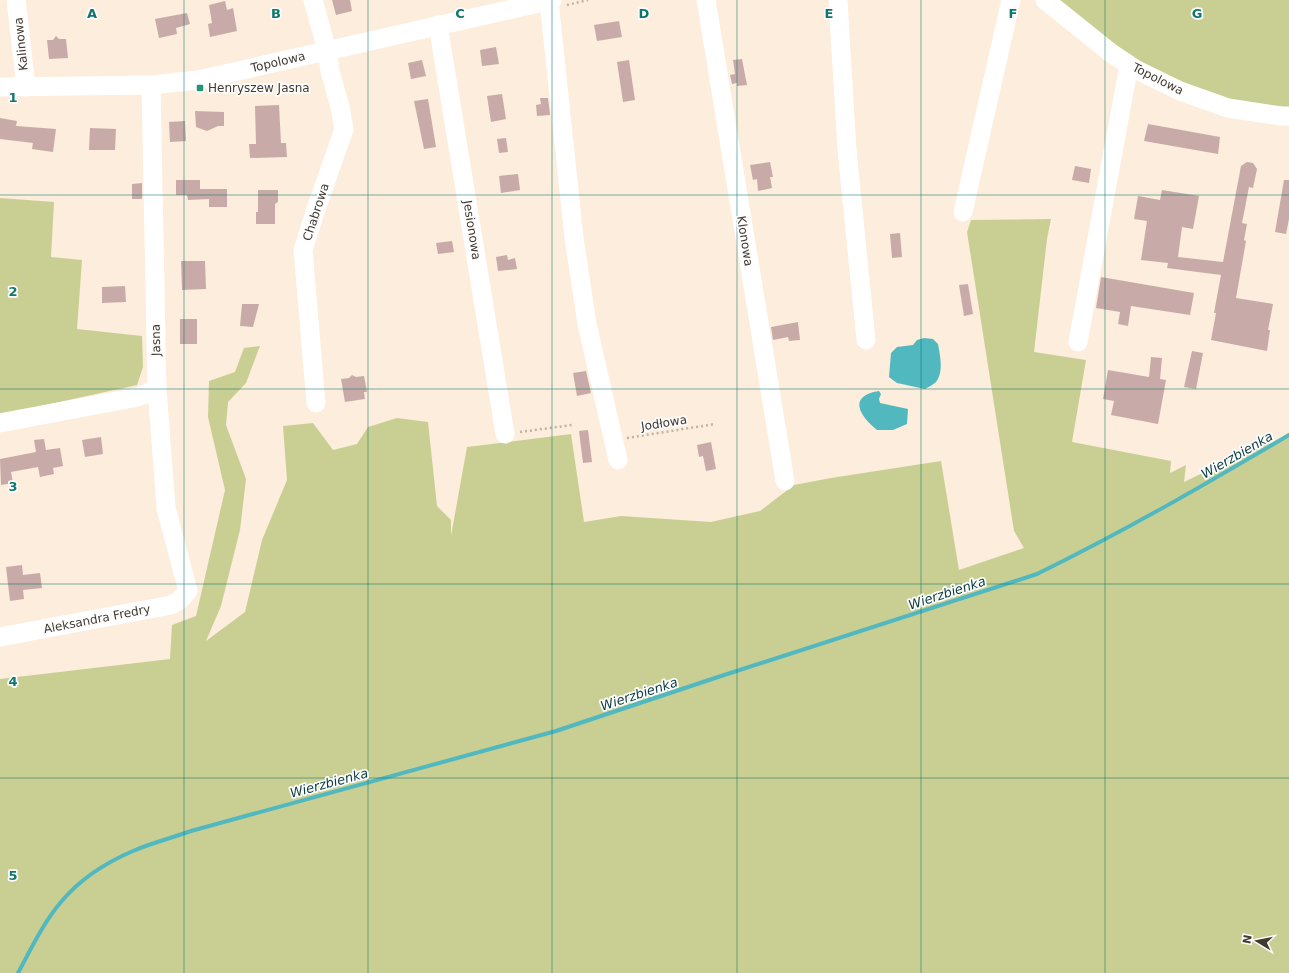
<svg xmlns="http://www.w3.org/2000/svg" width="1289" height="973" font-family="'DejaVu Sans',sans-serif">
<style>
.green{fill:#c9cf93}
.water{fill:#51b8bf}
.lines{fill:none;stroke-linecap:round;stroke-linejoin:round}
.stream{stroke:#51b8bf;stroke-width:4}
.building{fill:#c8aba8}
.path{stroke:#c0b3a5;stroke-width:2.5;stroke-dasharray:2 3;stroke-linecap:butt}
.minor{stroke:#fff;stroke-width:19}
.grid{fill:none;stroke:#0f766e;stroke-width:1;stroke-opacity:0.55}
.poi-dot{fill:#249577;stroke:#fdfdfd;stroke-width:1.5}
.labels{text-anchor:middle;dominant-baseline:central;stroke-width:3.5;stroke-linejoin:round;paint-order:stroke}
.street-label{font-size:12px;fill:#423a32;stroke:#fdfdfd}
.poi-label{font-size:12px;fill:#423a32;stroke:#fdfdfd;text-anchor:start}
.water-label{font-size:13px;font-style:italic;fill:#0b3c3f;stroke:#fdfdfd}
.grid-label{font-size:13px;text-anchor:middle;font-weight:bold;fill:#0f766e;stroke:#fdfdfd;stroke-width:3.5;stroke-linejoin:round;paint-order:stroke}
</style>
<rect width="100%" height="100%" fill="#fceddc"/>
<g class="green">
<polygon points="1059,0 1289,0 1289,108 1225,100 1181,83 1133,59"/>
<polygon points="0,198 54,202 51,257 82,260 77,329 142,336 143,367 137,385 0,415"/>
<polygon points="1051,219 1047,239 1034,352 1086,360 1072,442 1171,461 1170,473 1186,465 1184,482 1252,449 1289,437 1289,973 0,973 0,679 170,659 172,625 196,616 225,490 208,417 209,381 235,372 244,348 260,346 246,383 228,402 226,425 246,479 240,530 221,606 206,641 245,612 262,540 287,480 283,426 313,423 333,450 357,444 368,427 397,418 428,422 437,506 451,520 451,536 467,447 571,434 584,522 621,516 711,522 760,511 794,485 831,478 941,461 959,570 1024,548 1014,531 967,232 971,220"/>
</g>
<g class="water">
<path d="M924 338 933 339 938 344C940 355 944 372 936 382 933 385 928 387 925 389L897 383 889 377 891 353 897 347 913 345 917 340Z"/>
<path d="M879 391 881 394 879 399 880 403 908 409 907 424 893 430H877C860 416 847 396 879 391Z"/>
</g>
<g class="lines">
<path class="stream" d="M18 973C31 949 43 923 61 902 80 879 105 863 133 851 151 843 172 838 191 831L556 731 715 678 1037 574C1123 532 1206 484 1289 435"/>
</g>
<g class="building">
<polygon points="332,0 350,0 352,11 336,15"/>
<polygon points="225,1 227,10 233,8 237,31 210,37 208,24 212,23 209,5"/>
<polygon points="187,13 190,24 176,28 177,34 159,38 155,19"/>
<polygon points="619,21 622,37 597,41 594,25"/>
<polygon points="56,36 59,39 66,39 68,58 49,59 47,40 53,40"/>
<polygon points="496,47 499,64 482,66 480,50"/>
<polygon points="742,59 747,85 737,86 737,83 732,84 730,75 735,74 733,60"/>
<polygon points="422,60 426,76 411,79 408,63"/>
<polygon points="629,60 635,100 623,102 617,62"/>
<polygon points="502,94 506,119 491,122 487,96"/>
<polygon points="540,98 548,98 550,115 537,116 536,105 541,104"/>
<polygon points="428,99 436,147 424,149 414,101"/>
<polygon points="279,105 281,143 286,143 287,157 250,158 249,144 256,144 255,106"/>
<polygon points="195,111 224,112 224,126 218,126 207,131 196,127"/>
<polygon points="0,118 17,121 16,126 56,129 53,152 32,149 33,143 0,139"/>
<polygon points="185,121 186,141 170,142 169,122"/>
<polygon points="1148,124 1220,137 1218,154 1144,141"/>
<polygon points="90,128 116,129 115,150 89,150"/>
<polygon points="506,138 508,152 499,153 497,139"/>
<polygon points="770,162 773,177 770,177 772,188 758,191 757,179 753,180 750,165"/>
<polygon points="1247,162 1253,163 1257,169 1253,188 1249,187 1242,223 1247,224 1244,240 1246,241 1236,298 1273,304 1268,330 1270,330 1267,351 1211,340 1216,313 1214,313 1221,275 1167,268 1168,263 1141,260 1147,221 1134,219 1138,196 1160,200 1162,190 1199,196 1193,229 1182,227 1178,257 1223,262 1241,166"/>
<polygon points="1075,166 1091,169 1089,183 1072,180"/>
<polygon points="518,174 520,190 501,193 499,176"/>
<polygon points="176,180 200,180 200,189 227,189 227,207 209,207 209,199 188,200 187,195 176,195"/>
<polygon points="1284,180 1289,180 1289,219 1286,234 1275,232"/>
<polygon points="142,183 142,199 132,199 132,184"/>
<polygon points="258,190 278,190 278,202 275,204 275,224 256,224 256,212 258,212"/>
<polygon points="900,233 902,257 892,258 890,234"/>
<polygon points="452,241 454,252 438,254 436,243"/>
<polygon points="507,255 508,260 515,258 517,269 498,271 496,257"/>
<polygon points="181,261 205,261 206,289 182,290"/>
<polygon points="1101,277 1194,293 1190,315 1131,306 1128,326 1118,324 1120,312 1096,308"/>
<polygon points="968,284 973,314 964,316 959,285"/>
<polygon points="125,286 126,302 102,303 102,287"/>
<polygon points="242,304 259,304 253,327 240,326"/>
<rect x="180" y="319" width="17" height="25"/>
<polygon points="798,322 800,340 789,341 788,337 773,340 771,327"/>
<polygon points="1192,351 1203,353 1196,389 1184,387"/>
<polygon points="1151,357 1162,358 1160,379 1166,380 1158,424 1111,415 1114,401 1103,399 1108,370 1149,377"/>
<polygon points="586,371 591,393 577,396 573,373"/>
<polygon points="352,375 356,377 364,376 367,392 364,392 365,399 345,402 341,379 349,378"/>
<polygon points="588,430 592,462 583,463 579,431"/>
<polygon points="101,437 103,454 85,457 82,440"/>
<polygon points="44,439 46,450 60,448 63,466 53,468 54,474 40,477 38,467 11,472 13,483 1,485 0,459 36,452 34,440"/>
<polygon points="711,442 716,469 706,471 703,456 699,457 697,445"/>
<polygon points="22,565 23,575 40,573 42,588 23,590 24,599 10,601 6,567"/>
</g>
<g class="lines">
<g class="path">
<polyline points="567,5 588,0"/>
<polyline points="520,432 572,425"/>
<polyline points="627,438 715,424"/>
</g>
<g class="minor">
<polyline points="16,0 26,87"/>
<polyline points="313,0 327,50 330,71 340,107 344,129 316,209 303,250 316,403"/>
<polyline points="706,0 785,481"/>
<polyline points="838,0 847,150 866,340"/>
<polyline points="1045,0 1111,53 1135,69 1180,91 1228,108 1281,116 1289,116"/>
<polyline points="549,1 574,238 587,324 618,460"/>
<polyline points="438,25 505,434"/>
<polyline points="0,87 151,85 198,80 552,0"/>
<polyline points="963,212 1011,0"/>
<polyline points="1078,342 1129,65"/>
<polyline points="0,423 138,397 157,389"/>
<polyline points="0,637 171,605 180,600 188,591 166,508 157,389 151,85"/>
</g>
</g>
<path class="grid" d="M184 0V973M368 0V973M552 0V973M737 0V973M921 0V973M1105 0V973M0 195H1289M0 389H1289M0 584H1289M0 778H1289"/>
<rect class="poi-dot" x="196" y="84" width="8" height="8" rx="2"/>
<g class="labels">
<g class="street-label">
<text transform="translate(21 44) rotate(-96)">Kalinowa</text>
<text transform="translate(278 62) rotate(-13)">Topolowa</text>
<text transform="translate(1158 79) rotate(27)">Topolowa</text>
<text transform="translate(316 212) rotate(-72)">Chabrowa</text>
<text transform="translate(472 230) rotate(81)">Jesionowa</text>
<text transform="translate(745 241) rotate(81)">Klonowa</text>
<text transform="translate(156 340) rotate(-91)">Jasna</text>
<text transform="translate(664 423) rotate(-9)">Jodłowa</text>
<text transform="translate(97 619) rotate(-11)">Aleksandra Fredry</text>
</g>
<g class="poi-label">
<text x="208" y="88">Henryszew Jasna</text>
</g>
<g class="water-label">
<text transform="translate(1237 455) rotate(-30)">Wierzbienka</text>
<text transform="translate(947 593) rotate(-18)">Wierzbienka</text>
<text transform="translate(639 694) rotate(-18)">Wierzbienka</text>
<text transform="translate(329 783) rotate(-15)">Wierzbienka</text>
</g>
</g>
<g class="grid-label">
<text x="92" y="18">A</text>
<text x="276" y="18">B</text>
<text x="460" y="18">C</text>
<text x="644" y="18">D</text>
<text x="829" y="18">E</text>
<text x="1013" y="18">F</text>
<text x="1197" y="18">G</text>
<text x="13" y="102">1</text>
<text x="13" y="296">2</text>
<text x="13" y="491">3</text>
<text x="13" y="686">4</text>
<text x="13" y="880">5</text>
</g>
<g transform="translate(1257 941) rotate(280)" stroke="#fdfdfd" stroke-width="3" paint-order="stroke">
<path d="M0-3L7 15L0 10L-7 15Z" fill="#423a32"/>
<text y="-6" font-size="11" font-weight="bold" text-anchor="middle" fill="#423a32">N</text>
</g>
</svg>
